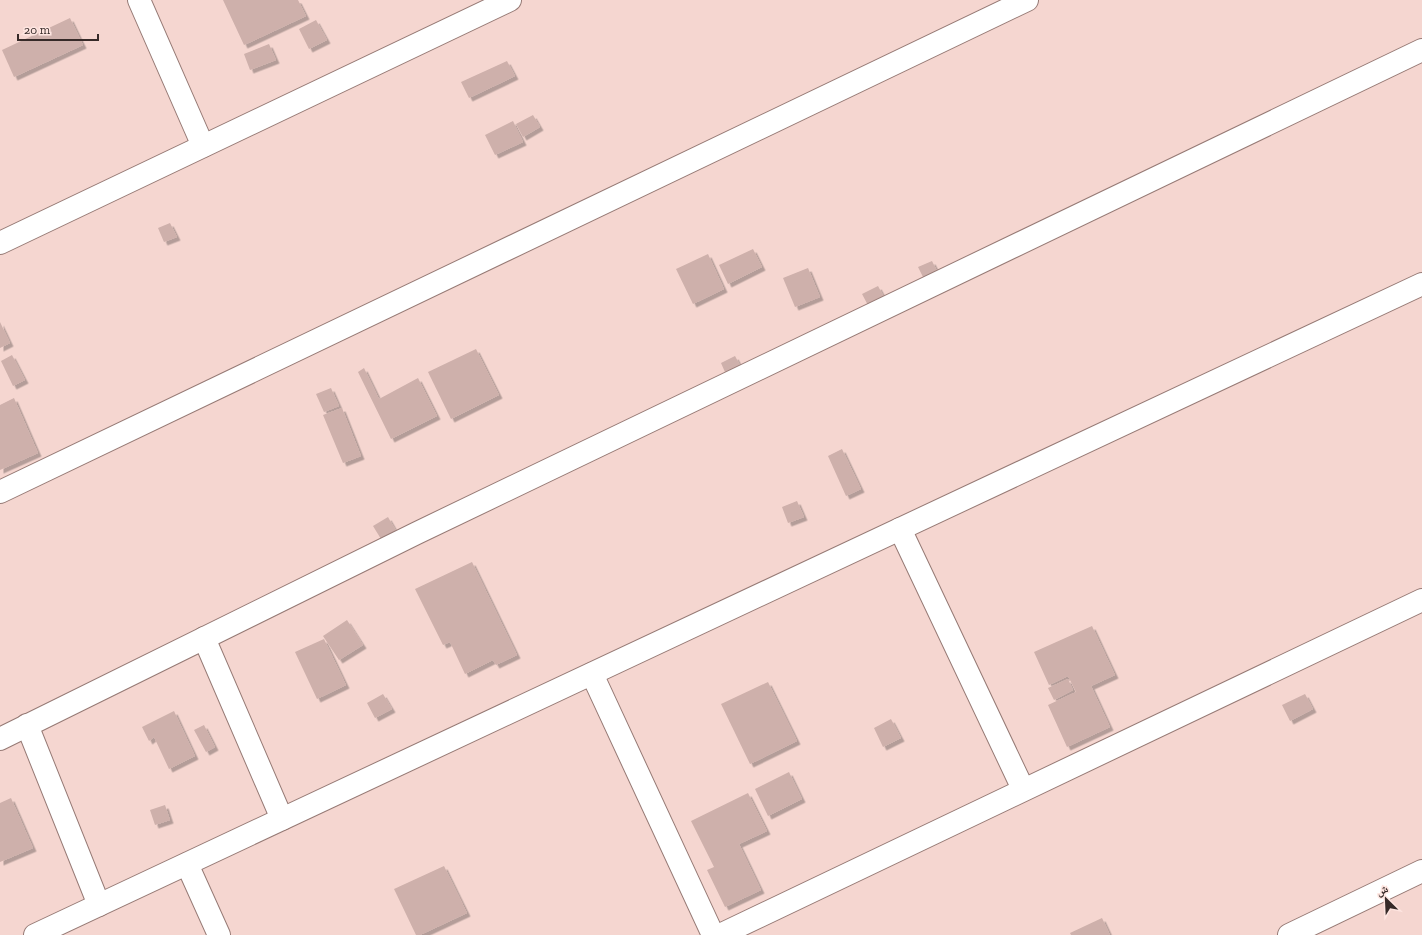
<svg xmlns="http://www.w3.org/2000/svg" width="1422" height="935" font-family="'Zilla Slab','Noto Naskh Arabic',serif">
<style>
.building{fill:#ceb0ab;filter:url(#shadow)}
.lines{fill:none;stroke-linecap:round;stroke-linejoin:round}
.minor-casing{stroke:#967a75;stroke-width:24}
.minor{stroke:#fff;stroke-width:22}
</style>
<defs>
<filter id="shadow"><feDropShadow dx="3.5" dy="3.5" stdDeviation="0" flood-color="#0004"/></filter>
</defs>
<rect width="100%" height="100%" fill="#f5d6d0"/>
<g class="building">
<polygon points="223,0 298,0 306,16 244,45"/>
<polygon points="70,18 83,45 14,77 2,50"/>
<polygon points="316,20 327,40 309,49 299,29"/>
<polygon points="269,44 276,60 250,70 244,54"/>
<polygon points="507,61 515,76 469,98 461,82"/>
<polygon points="533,115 540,127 523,137 516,124"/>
<polygon points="513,121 523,142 495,155 485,135"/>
<polygon points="170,223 177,237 164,242 158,228"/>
<polygon points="753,249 762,267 728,284 719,265"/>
<polygon points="708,254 724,289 693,304 676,269"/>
<polygon points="932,261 939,275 925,281 918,267"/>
<polygon points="808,268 820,297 795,307 783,278"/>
<polygon points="878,286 886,301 870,309 862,294"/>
<polygon points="0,322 10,343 0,348"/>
<polygon points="476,349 499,395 451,419 428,372"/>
<polygon points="12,355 25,380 13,386 1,361"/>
<polygon points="735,356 743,371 728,379 721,363"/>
<polygon points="364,368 379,399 418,378 437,416 391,439 358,372"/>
<polygon points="331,388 339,406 324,412 316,394"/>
<polygon points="14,398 38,453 0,470 0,405"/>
<polygon points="342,408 361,456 343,463 323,415"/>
<polygon points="842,449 861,489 846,496 828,456"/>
<polygon points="797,501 804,517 788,523 782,507"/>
<polygon points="388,517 396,531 381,539 373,526"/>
<polygon points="472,562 517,655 496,665 493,660 465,674 450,642 443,645 415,589"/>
<polygon points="347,620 363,645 339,660 323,636"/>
<polygon points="1092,626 1115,675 1091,686 1110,727 1067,747 1048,705 1076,692 1068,676 1049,685 1034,652"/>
<polygon points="324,639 346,685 317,699 295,652"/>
<polygon points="1068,679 1073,690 1054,700 1048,688"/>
<polygon points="768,682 797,741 750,764 721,704"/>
<polygon points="383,694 392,709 375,718 367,703"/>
<polygon points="1305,694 1313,709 1290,721 1282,705"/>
<polygon points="174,711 195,756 169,769 154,737 149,741 142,727"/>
<polygon points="891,719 901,738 883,747 874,728"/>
<polygon points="204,725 215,747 206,752 194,730"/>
<polygon points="789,772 802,799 768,816 755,789"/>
<polygon points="748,793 767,831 739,844 761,890 725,907 707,870 714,867 691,821"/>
<polygon points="11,798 33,848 0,862 0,803"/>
<polygon points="165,805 170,820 155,825 150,810"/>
<polygon points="444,866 467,913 420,935 416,935 394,889"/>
<polygon points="1102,918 1110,935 1071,935 1070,933"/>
</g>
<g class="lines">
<defs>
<g id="minor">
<polyline points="139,0 203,146"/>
<polyline points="0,243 510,0"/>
<polyline points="0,492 1027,0"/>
<polyline points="900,529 1023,789"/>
<polyline points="204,638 282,819"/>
<polyline points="592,674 713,935"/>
<polyline points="27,725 99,905"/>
<polyline points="0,739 417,533 1422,50"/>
<polyline points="187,864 219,935"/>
<polyline points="35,935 1422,284"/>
<polyline points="720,935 1422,600"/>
<polyline points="1289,935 1422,871"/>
</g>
</defs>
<use href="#minor" class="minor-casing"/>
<use href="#minor" class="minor"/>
</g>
<g transform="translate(1386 899) rotate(336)" stroke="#fee5e0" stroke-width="3" paint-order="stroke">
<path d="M0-3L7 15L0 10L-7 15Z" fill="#362a28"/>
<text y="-6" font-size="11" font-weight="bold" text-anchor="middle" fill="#362a28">ش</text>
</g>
<path d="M18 34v6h80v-6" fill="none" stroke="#362a28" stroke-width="2"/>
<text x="24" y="34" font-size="12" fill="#362a28" stroke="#fee5e0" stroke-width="3" paint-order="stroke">20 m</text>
</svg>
